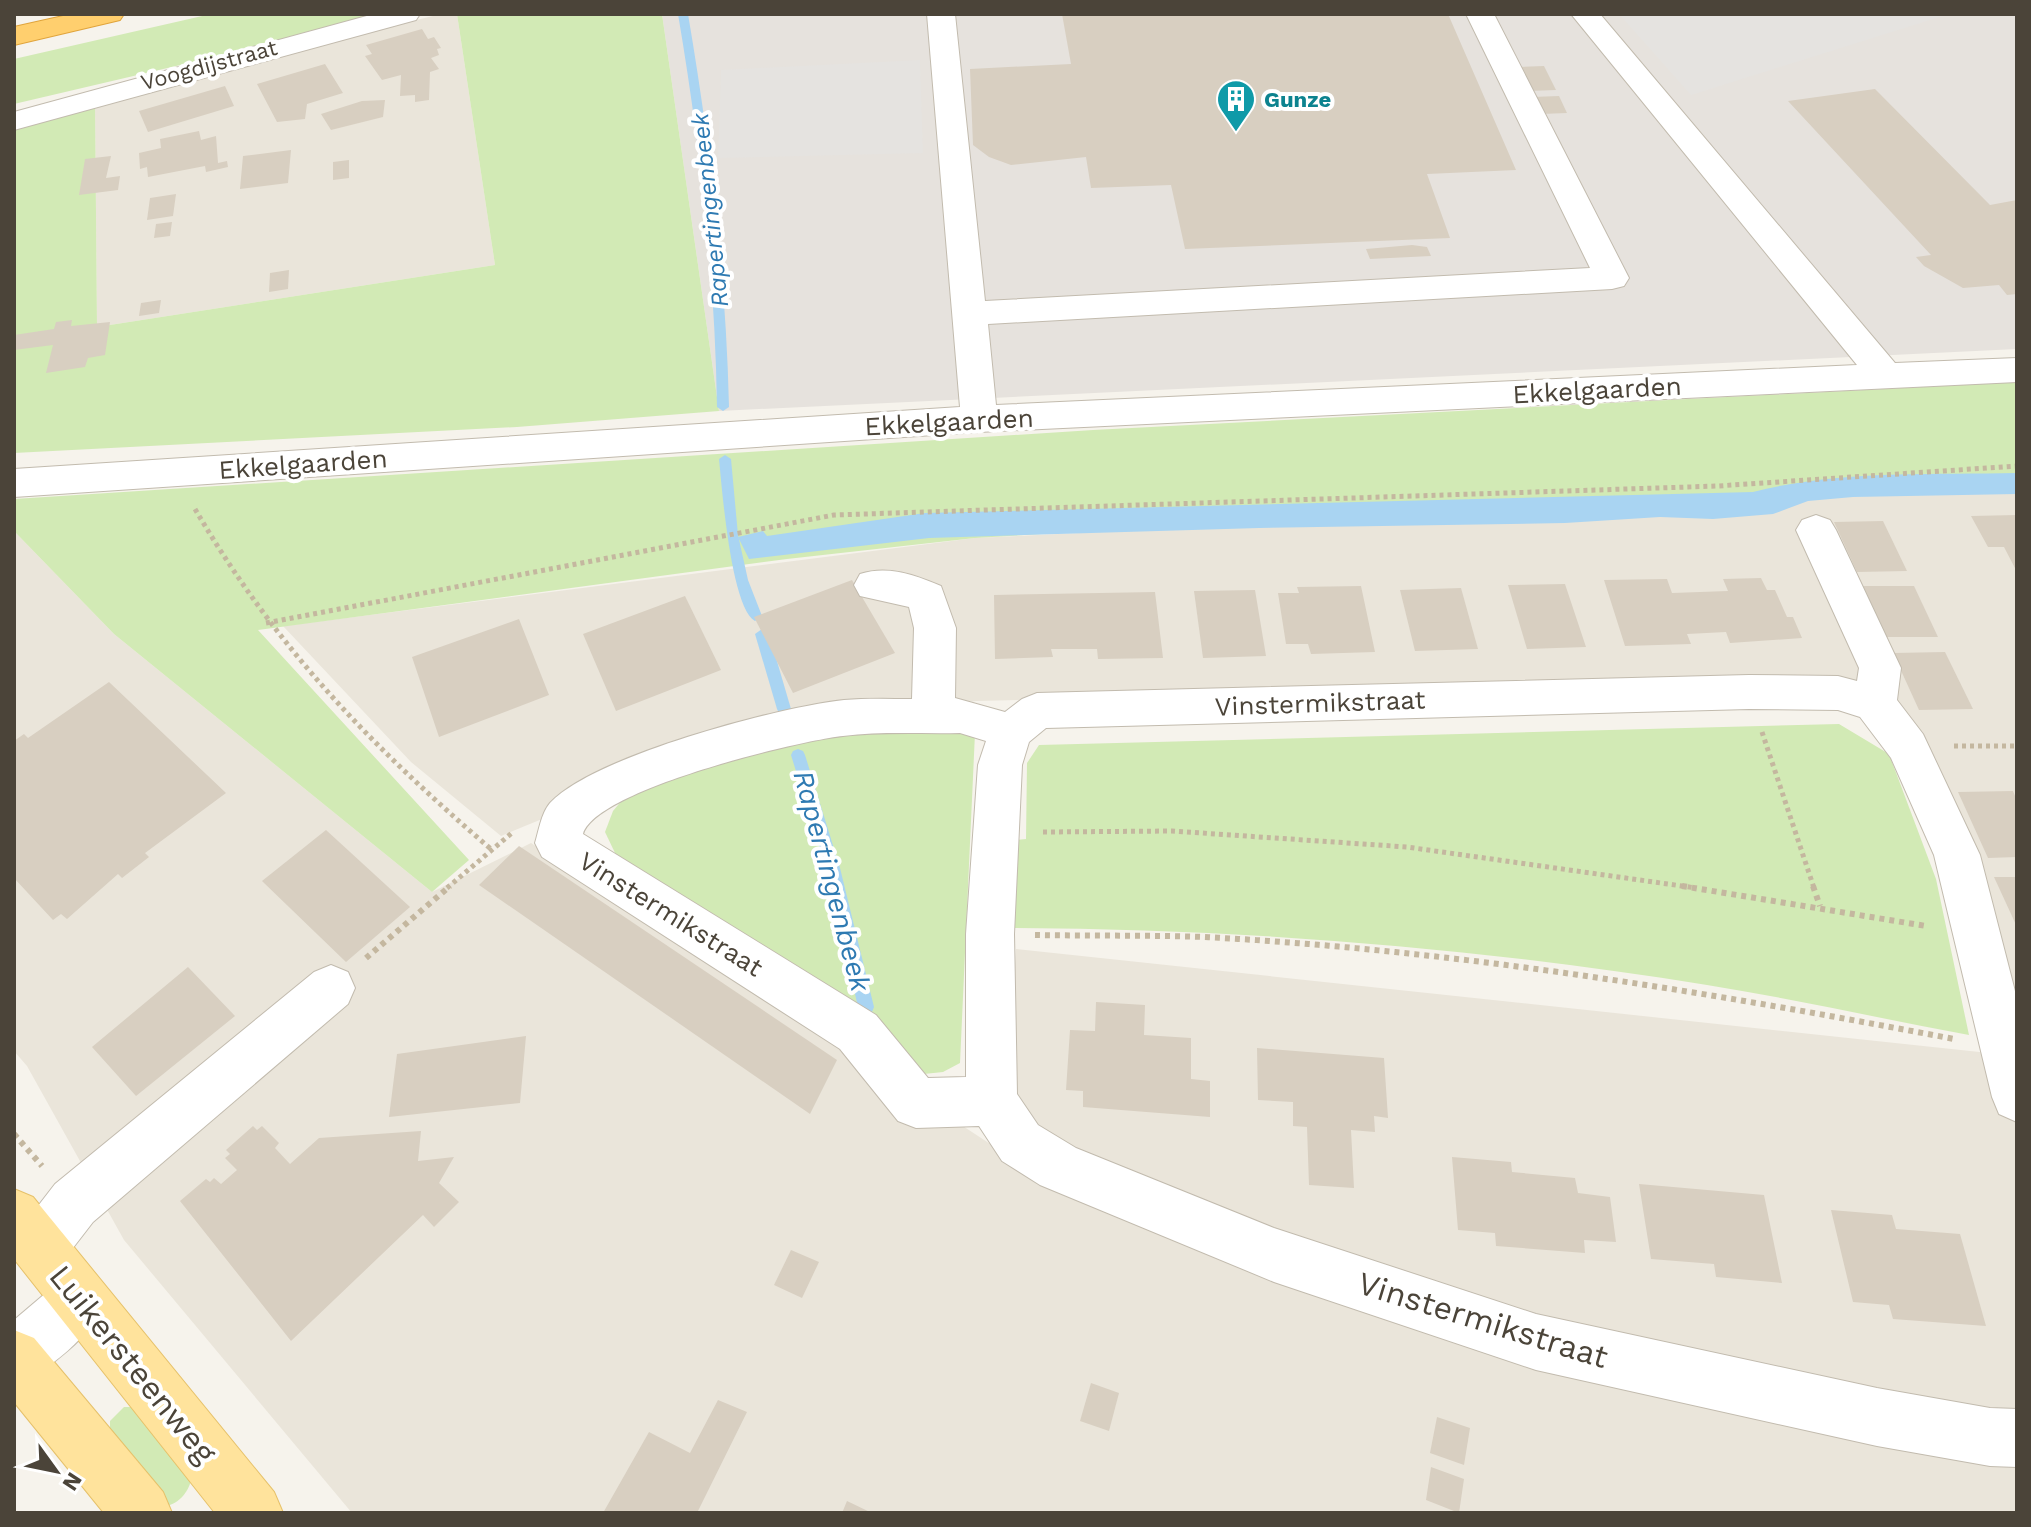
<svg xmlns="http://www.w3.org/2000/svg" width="2031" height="1527" font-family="'Work Sans',sans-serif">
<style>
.residential{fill:#eae5da}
.industrial{fill:#e6e2dd}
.green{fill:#d2eab5}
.parking{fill:#e5e3e0}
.water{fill:#a9d4f2}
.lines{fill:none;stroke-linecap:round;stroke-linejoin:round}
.stream{fill:#a9d4f2;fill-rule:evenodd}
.building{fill:#d8cfc1}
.minor-casing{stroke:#c2bbae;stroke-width:2}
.major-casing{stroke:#e6c16a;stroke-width:2}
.highway-casing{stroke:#e0a43c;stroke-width:2}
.path-far1{stroke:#c4b79f;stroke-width:5;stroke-dasharray:4 4;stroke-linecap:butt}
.path{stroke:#c4b79f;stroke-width:6;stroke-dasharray:5 5;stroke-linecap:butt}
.minor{fill:#fff;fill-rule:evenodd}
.major{fill:#ffe39c;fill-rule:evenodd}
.highway{fill:#ffcf6e;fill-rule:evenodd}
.labels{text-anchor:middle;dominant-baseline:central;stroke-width:8;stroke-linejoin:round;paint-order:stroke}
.far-street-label{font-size:22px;fill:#4b4439;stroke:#fff}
.far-culture-label{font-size:22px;font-weight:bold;fill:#0d838f;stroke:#fff;text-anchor:start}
.far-water-label{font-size:24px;font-style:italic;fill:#2e7ab2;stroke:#fff}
.street-label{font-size:26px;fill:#4b4439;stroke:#fff}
.water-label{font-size:28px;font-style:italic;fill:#2e7ab2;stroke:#fff}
.near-street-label{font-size:32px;fill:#4b4439;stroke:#fff}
</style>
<rect width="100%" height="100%" fill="#f6f3ec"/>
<g class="residential">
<polygon points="441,14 457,14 495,265 97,327 95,99"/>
<polygon points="2017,489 2017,1012 1920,733 1846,679 976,701 773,724 501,836 411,762 283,626 975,538"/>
<polygon points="14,531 114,634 432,892 531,843 1004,1153 1016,949 2017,1056 2017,1513 352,1513 124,1240 27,1066 14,1051"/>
</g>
<polygon class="industrial" points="662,14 2017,14 2017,349 719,411"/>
<g class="green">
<polygon points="211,14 398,14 14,104 14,59"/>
<polygon points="457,14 662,14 719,411 517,427 14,453 14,119 95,99 97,327 495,265"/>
<polygon points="2017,382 2017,487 1655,498 975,538 787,559 258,630 469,860 432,892 114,634 14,531 14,499 1093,430"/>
<path d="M1839 724 1889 754 1936 879 1969 1035C1882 1019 1795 999 1707 985 1478 948 1246 929 1014 928L1015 840 1026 839 1027 763 1039 745Z"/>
<polygon points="903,728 975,733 960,1063 943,1072 924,1074 616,855 605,832 613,811 623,799 647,786 790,743"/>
<path d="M124 1407H133L192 1476C190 1490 180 1504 165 1506L110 1435V1421Z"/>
</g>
<g class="parking">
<polygon points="1619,14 1850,15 1949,14 1691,95"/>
<polygon points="920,60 923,153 718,158 721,70"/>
</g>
<path class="water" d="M2017 473V494L1853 497 1808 501 1773 514 1713 519 1660 517 1565 523 1259 528 929 538 749 559 738 537 763 531 767 536 925 513 1753 492C1839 470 1929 475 2017 473Z"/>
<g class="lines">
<g class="stream">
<path d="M678 14H688C710 144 726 275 729 407L723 411 717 407C715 275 700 144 678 14Z"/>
<path d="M725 455 731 459 738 535 748 580 762 616 755 621C731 608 722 488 719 459Z"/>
<polygon points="762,629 769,634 791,709 789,713 779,713 777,709 755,634"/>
<polygon points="798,749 803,751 805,755 840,868 874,1007 872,1012 866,1014 860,1012 858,1007 826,868 791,755 793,751"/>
</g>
</g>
<g class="building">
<polygon points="1062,14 1448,14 1516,170 1427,174 1450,238 1185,249 1171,185 1091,188 1086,157 1011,165 989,157 973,145 970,69 1071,64"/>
<polygon points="422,29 428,39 434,37 441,48 437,49 439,55 431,58 439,69 430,72 429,100 415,102 415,95 400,96 401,75 382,80 365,56 372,54 366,45"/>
<polygon points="325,64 343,93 307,104 305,119 277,122 257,84"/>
<polygon points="1544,66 1556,90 1529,91 1518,67"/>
<polygon points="225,86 234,106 148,132 139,111"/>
<polygon points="1875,89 1990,205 2017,200 2017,294 2007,295 1999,285 1963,288 1924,266 1916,257 1931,255 1788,101"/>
<polygon points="1559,96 1567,113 1541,114 1532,97"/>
<polygon points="385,100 383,117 331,130 321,114 362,101"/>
<polygon points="199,131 201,140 216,136 218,163 227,161 228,167 206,172 205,166 148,177 147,167 140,169 139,153 161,148 160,139"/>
<polygon points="291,150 288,183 240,189 243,156"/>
<polygon points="111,156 106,178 120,176 118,190 79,195 85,159"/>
<polygon points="349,160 349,178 333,180 333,162"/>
<polygon points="176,194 173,216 147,220 150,198"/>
<polygon points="172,222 170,236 154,238 156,224"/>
<polygon points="1412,245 1427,247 1431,256 1370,259 1366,249"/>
<polygon points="289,270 288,289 269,292 270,273"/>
<polygon points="161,300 159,313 139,316 141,303"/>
<polygon points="72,320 71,326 110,322 105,355 88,358 85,367 46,373 53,345 14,350 14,335 54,329 56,322"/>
<polygon points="2017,515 2017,572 2004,547 1988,547 1971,516"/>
<polygon points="1883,521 1907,571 1857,572 1834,522"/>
<polygon points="1761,578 1767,590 1775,590 1787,617 1793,617 1802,638 1730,643 1726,632 1687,634 1691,644 1625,646 1604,580 1667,579 1672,593 1728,591 1723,579"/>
<polygon points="852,580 895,653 793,693 754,617"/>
<polygon points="1565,584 1586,647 1527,649 1508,585"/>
<polygon points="1361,586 1375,652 1311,654 1308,644 1286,644 1278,593 1299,593 1297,587"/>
<polygon points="1863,586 1914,586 1938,637 1886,637"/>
<polygon points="1461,588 1478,649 1415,651 1400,590"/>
<polygon points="1255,590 1266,656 1203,658 1194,591"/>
<polygon points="1155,592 1163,658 1098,659 1097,649 1051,649 1053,657 995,659 994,595"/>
<polygon points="685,596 721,670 616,711 583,634"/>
<polygon points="519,619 549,695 439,737 412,657"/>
<polygon points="1945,652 1973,709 1919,710 1893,653"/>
<polygon points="109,682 226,793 145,853 149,857 122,878 118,874 67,919 61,914 53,920 14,878 14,741 24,734 28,738"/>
<polygon points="2013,791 2017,801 2017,857 1988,858 1958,792"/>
<polygon points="326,830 410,907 346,962 262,881"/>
<polygon points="519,846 837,1060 810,1114 479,885"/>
<polygon points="1994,877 2017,877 2017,927"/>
<polygon points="188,967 235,1016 136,1096 92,1047"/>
<polygon points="1096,1002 1145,1005 1144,1035 1191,1038 1191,1079 1210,1081 1210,1117 1083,1107 1083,1091 1066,1090 1070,1030 1095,1031"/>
<polygon points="526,1036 520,1103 389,1117 397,1054"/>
<polygon points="1257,1048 1384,1058 1388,1118 1374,1116 1375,1132 1351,1130 1354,1188 1309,1185 1307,1127 1293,1126 1293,1102 1258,1100"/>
<polygon points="253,1126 257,1130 262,1126 279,1143 275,1148 290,1164 319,1138 421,1131 418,1161 454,1157 439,1183 459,1202 434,1227 423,1215 291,1341 180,1201 206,1179 210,1182 214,1178 221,1184 237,1170 225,1158 230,1154 226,1150"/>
<polygon points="1452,1157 1511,1162 1512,1172 1575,1178 1578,1193 1610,1197 1616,1242 1584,1240 1585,1253 1496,1246 1495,1233 1458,1230"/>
<polygon points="1639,1184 1764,1195 1782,1283 1716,1277 1714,1264 1651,1259"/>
<polygon points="1831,1210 1892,1215 1896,1229 1960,1234 1986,1326 1893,1319 1889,1305 1853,1302"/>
<polygon points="791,1250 819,1262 802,1298 774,1285"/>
<polygon points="1091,1383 1119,1393 1109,1431 1080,1421"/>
<polygon points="718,1400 747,1412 697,1513 603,1513 649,1432 690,1453"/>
<polygon points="1437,1417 1470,1428 1464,1465 1430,1453"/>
<polygon points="1431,1467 1464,1479 1459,1513 1426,1500"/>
<polygon points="847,1501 872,1513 842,1513"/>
</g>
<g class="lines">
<defs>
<g id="minor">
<polygon points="374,14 420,14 416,20 14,130 14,112"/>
<polygon points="927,14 955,14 985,301 1590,268 1466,14 1494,14 1629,278 1624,286 1612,289 988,324 996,405 1857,365 1571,14 1600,14 1895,363 2017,358 2017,382 979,432 14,497 14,469 960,407"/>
<path d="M1816 515 1830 520 1836 530 1901 668 1897 700 1923 734 1980 855 2017 999V1122L1999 1114 1992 1097 1934 855 1891 758 1860 717 1838 710 1749 709 1046 728 1029 742 1022 765 1014 934 1017 1094 1038 1125 1076 1148 1274 1228 1536 1314 1877 1388 1990 1408 2017 1409V1467L1990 1466 1877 1446 1536 1370 1274 1282 1040 1185 1002 1161 979 1126 916 1128 898 1121 840 1049 542 857 535 843C539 830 541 814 550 803 594 756 778 707 844 700 867 698 890 699 912 699L914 628 909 607 860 596 854 585 860 574C888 565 915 575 941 586L956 628 955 698 1005 712 1022 699 1037 693 1749 675 1838 676 1857 681 1859 668 1796 530 1802 520ZM960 733 986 741 978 765 966 934V1077L928 1078 876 1015 583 834C595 790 797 741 843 736 881 731 922 734 960 733Z"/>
<polygon points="331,965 348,972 355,988 348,1004 93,1222 59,1266 40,1274 21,1266 14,1245 21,1228 55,1184 314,972"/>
<path d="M79 1272 98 1281 107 1300C92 1335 49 1371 14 1385V1320L60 1281Z"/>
</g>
<g id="major">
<polygon points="14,1189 33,1197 274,1492 283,1513 215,1513 14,1259"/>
<polygon points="14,1330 34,1338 163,1492 172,1513 104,1513 14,1402"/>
</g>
<polygon id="highway" points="72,14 124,14 120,20 14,45 14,27"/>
</defs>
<use href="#minor" class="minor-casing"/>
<use href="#major" class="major-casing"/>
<use href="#highway" class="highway-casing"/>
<g class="path-far1">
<path d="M195 509C277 649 370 745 492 850"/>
<polyline points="266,623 834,515 1718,486 2017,466"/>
<polyline points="1762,732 1814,888"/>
<polyline points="1954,746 2017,746"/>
<polyline points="1043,832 1172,831 1407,847 1696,888"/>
<polyline points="447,888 513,832"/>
</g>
<g class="path">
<polyline points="1682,886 1926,926"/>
<polyline points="1813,886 1820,906"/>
<path d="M1035 935C1091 936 1148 935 1204 937 1456 950 1707 992 1954 1039"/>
<polyline points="366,958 450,886"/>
<polyline points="14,1134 42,1166"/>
</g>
<use href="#minor" class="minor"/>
<use href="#major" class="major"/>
<use href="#highway" class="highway"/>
</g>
<defs>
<symbol id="building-pin" viewBox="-11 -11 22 30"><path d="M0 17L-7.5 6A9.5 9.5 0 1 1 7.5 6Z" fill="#0f9aa8" stroke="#fff"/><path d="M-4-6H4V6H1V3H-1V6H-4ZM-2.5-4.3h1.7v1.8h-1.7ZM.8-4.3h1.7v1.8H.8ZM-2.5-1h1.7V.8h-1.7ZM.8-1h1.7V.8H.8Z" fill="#fff"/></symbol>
</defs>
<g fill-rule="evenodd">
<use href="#building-pin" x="1214" y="77" width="44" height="60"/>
</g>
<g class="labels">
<g class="far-street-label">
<text transform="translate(209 65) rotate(-15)">Voogdijstraat</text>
</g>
<g class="far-culture-label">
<text x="1264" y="99">Gunze</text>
</g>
<g class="far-water-label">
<text transform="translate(710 210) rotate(-96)">Rapertingenbeek</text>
</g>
<g class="street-label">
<text transform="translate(1597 390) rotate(-3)">Ekkelgaarden</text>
<text transform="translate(949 422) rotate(-3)">Ekkelgaarden</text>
<text transform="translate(303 464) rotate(-4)">Ekkelgaarden</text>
<text transform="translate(1320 703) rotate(-2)">Vinstermikstraat</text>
<text transform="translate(671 914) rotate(32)">Vinstermikstraat</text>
</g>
<g class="water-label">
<text transform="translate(832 881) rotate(75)">Rapertingenbeek</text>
</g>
<g class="near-street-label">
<text transform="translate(1483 1320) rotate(17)">Vinstermikstraat</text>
<text transform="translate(133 1364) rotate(51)">Luikersteenweg</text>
</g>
</g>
<rect width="2031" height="1527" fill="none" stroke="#4b4439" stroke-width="32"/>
<g transform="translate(56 1471) rotate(123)" stroke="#ffffff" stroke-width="6" paint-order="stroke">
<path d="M0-6L14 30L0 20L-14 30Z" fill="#4b4439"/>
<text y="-12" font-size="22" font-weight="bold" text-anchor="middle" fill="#4b4439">N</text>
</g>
</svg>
